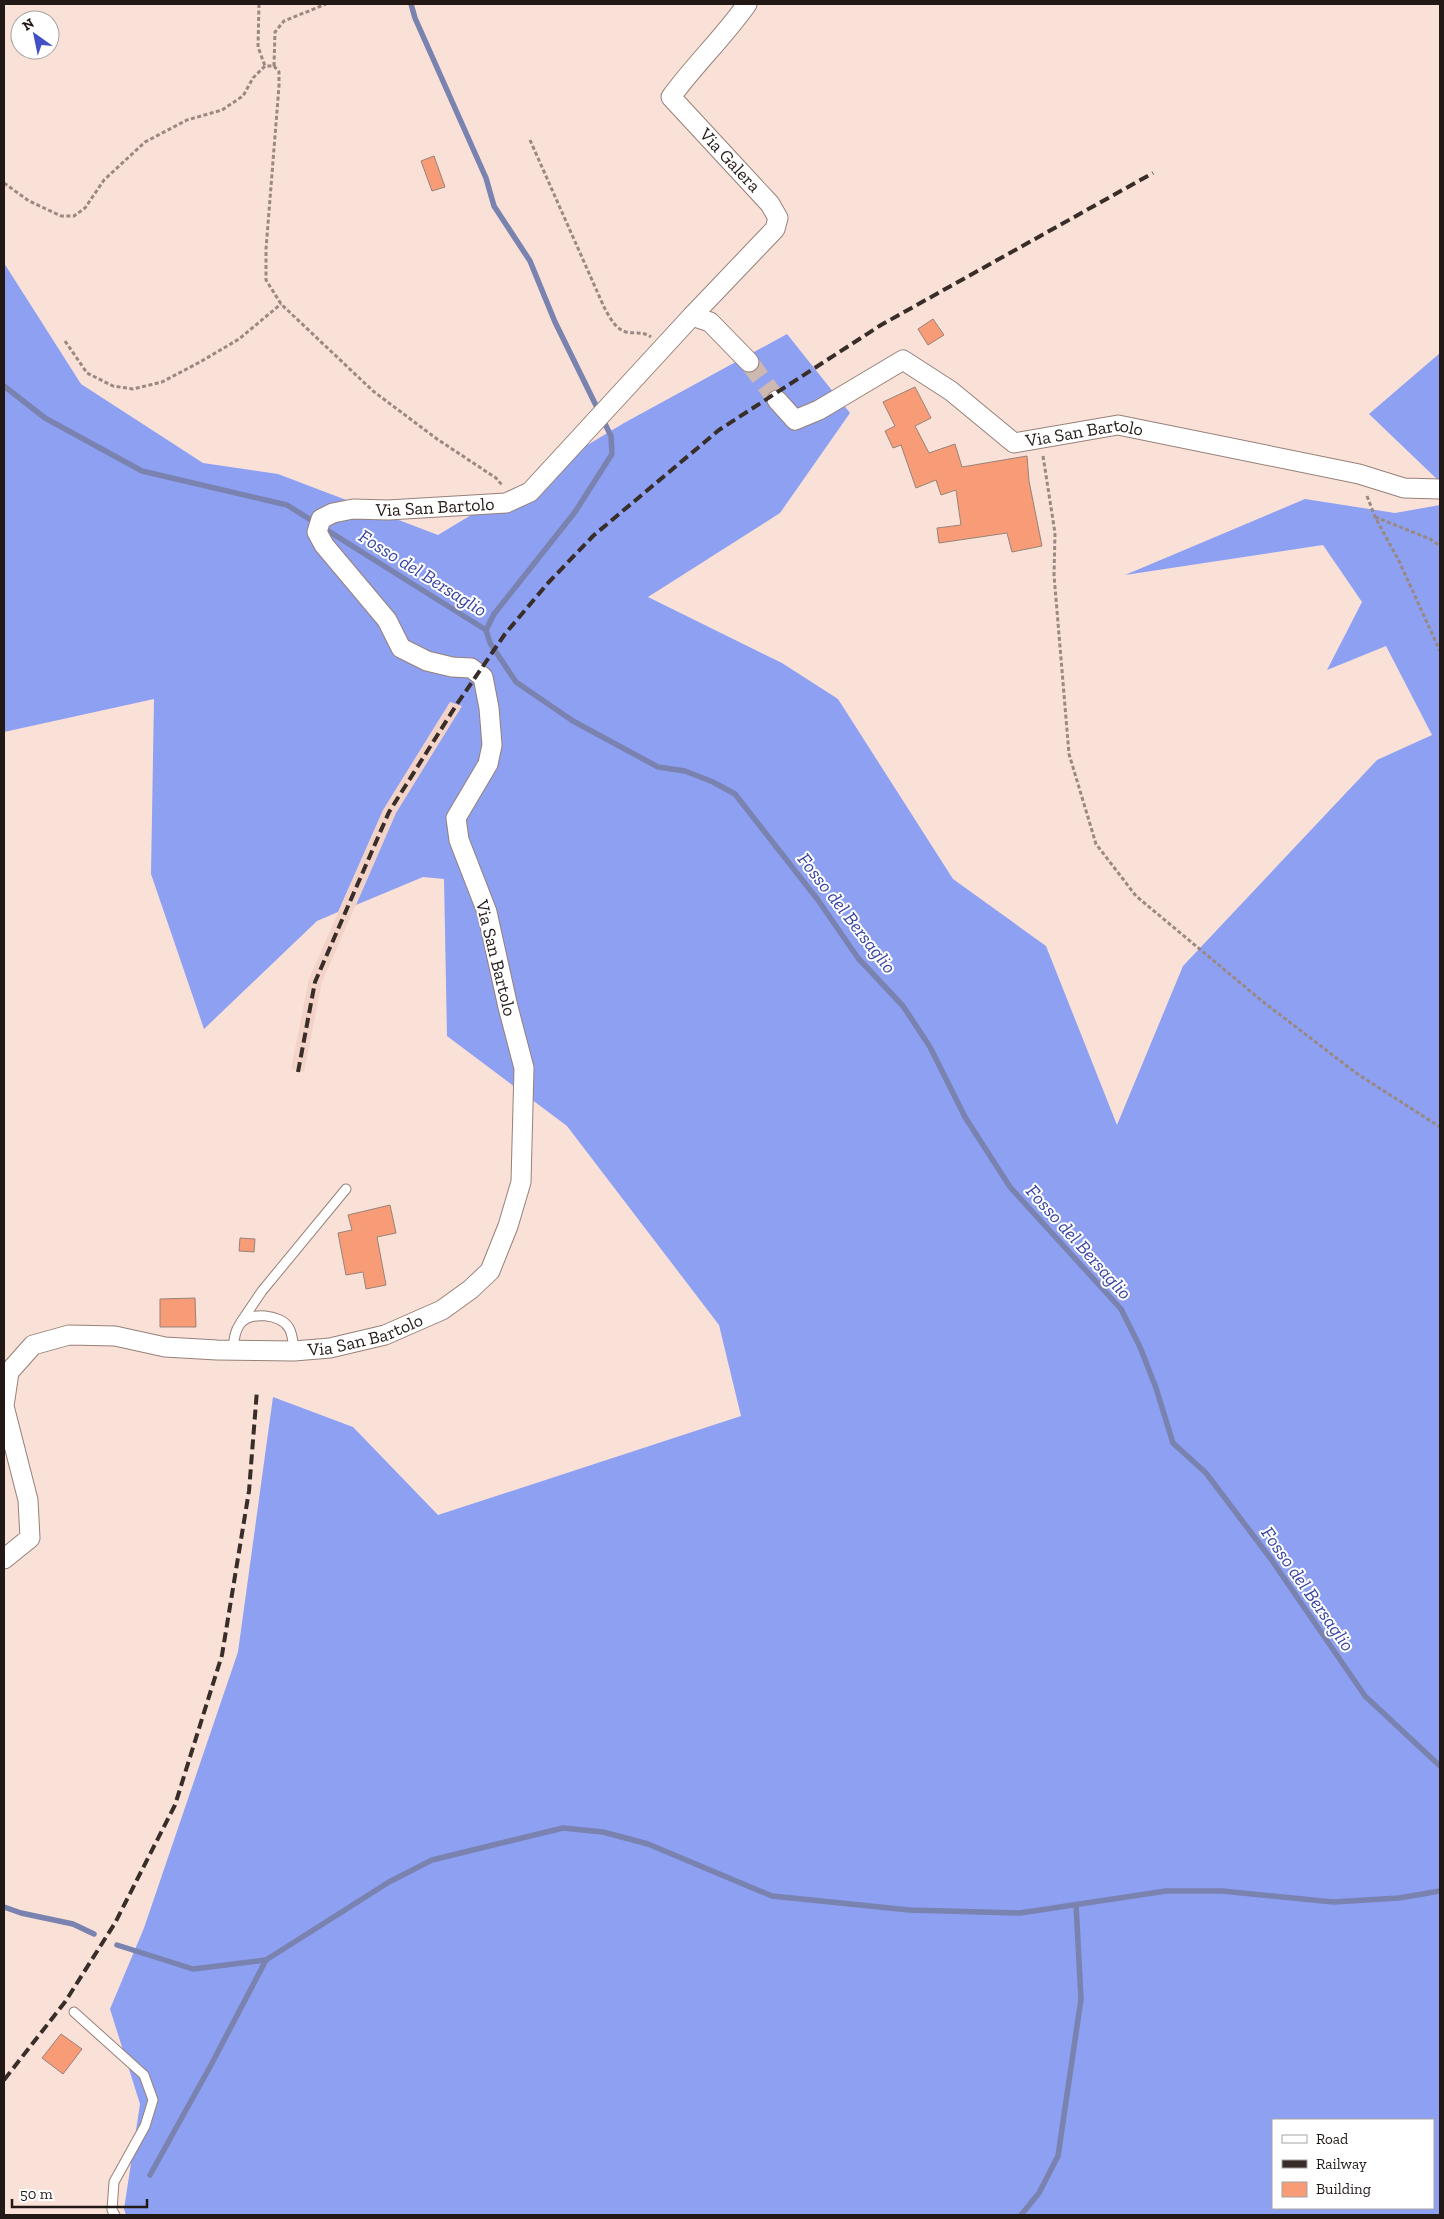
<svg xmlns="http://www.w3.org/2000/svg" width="1444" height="2219" font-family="'Zilla Slab',serif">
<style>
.built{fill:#f3d3c7}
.forest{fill:#8da0f2;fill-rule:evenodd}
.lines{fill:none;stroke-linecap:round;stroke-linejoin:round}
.stream{stroke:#7a82af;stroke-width:5.5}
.building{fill:#f89c78;stroke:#978279}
.street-tunnel{stroke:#ceb9b1;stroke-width:19;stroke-dasharray:19 9;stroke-linecap:butt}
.lane-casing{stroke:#968078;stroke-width:11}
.street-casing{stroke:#968078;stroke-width:21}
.path{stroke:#9a8882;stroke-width:3;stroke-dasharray:4 2.5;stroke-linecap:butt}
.lane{stroke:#fff;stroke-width:9}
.street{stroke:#fff;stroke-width:19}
.rail{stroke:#382d29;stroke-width:4;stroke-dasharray:10 5;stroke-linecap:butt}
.labels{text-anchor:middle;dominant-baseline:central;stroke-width:4;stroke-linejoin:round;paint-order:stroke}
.street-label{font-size:18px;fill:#221916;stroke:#fff}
.water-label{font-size:19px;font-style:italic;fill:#3944a2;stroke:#fff}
</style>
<rect width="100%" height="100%" fill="#f9e1d8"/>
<polygon class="built" points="450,702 462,706 396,813 322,982 304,1072 291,1069 309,979 383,810"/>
<g class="forest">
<path d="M4 263 81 384 203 463 278 474 438 535 624 423 787 334 850 413 780 513 648 597 782 663 838 699 953 879 1046 946 1117 1125 1183 966 1377 760 1432 735 1386 646 1327 670 1362 602 1323 545 1125 575 1305 499 1395 513 1440 505V2215H126L124 2209 140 2104 110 2009 144 1928 238 1652 273 1397 353 1427 438 1515 741 1416 719 1325 567 1126 447 1036 444 879 423 877 356 905 396 813 462 706 450 702 383 810 338 912 317 921 204 1029 151 874 154 699 4 732ZM1273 2120H1433V2208H1273Z"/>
<polygon points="1440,353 1440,482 1369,414"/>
</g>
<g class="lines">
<g class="stream">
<polyline points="411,4 415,18 486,178 494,206 530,261 555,322 611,436 612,454 575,512 494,614 486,630"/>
<polyline points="4,386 45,418 142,471 287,505 486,630 490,643 516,682 573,721 658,767 685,771 713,782 735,794 818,900 858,958 903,1006 930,1047 965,1117 1010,1187 1121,1309 1140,1347 1156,1388 1173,1443 1206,1473 1271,1559 1365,1696 1440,1766"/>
<polyline points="4,1907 21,1913 73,1924 94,1934"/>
<polyline points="117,1945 193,1969 266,1960 389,1882 432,1860 563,1828 603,1832 648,1844 772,1896 909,1910 1020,1913 1166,1891 1222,1891 1333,1902 1399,1898 1440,1891"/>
<polyline points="150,2175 211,2065 266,1960"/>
<polyline points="1021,2215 1039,2193 1058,2156 1081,1999 1076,1905"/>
</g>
</g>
<g class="building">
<polygon points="434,156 445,187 432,191 421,161"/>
<polygon points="933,319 944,335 928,345 918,329"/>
<polygon points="915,387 931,418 915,426 929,453 955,444 962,467 1027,456 1029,481 1042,546 1012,552 1007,533 939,543 937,528 961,525 956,490 941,495 936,480 916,488 901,445 893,448 885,431 895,426 883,402"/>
<polygon points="390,1205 396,1233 377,1237 386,1285 366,1289 363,1272 346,1275 338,1233 352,1230 348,1215"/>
<polygon points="240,1238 255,1239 254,1252 239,1251"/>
<polygon points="195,1298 196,1327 160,1327 160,1299"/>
<polygon points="61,2034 82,2049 63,2074 42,2058"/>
</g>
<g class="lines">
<polyline class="street-tunnel" points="749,362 777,400"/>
<defs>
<g id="lane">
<polyline points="241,1322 262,1291 346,1189"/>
<path d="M233 1350C234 1341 234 1332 240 1324 250 1311 281 1314 289 1328 293 1335 293 1343 294 1351"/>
<polyline points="74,2012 144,2075 153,2100 145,2126 114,2182 112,2210 115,2215"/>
</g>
<g id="street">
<path d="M692 316 775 229 778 218 770 204 671 97C695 64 724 37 747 4"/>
<path id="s1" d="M777 400 795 420 819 410 903 360 951 391 1014 443 1118 425 1359 474 1404 488 1440 489"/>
<path id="s2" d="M4 1559 30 1538 28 1500 4 1406 9 1372 33 1345 69 1335 115 1336 165 1347 217 1350 294 1351 330 1348 385 1335 442 1310 471 1289 490 1271 508 1226 521 1182 524 1068 508 1007 487 912 459 840 456 818 488 764 492 745 489 708 483 677 471 668 452 667 427 661 401 648 387 620 324 545 317 532 321 519 333 513 353 509 388 510 506 503 530 492 692 316 710 322 749 362"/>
</g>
</defs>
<use href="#lane" class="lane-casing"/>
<use href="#street" class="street-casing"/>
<g class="path">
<polyline points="259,4 258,47 265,66"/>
<polyline points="274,66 275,32 284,21 326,4"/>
<path d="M530 140 604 307C609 316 615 329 626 332 635 334 642 331 651 337"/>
<polyline points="4,183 29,201 61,216 74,216 85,208 104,180 145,142 187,120 222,110 243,96 253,78 265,66 274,66 279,72 279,86 266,249 266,280 281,304 373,391 437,439 496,478 502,485"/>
<polyline points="65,341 87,373 113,386 133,389 162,382 200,362 239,339 281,304"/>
<polyline points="1043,456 1055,533 1054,575 1069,754 1096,844 1136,896 1262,1001 1356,1073 1440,1127"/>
<polyline points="1367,496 1375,517 1399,561 1440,651"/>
<polyline points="1375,517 1430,539 1440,546"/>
</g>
<use href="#lane" class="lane"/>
<use href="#street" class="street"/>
<g class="rail">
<polyline points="298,1072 315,982 389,812 457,704 505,634 548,583 593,536 719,430 881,325 1153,173"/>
<polyline points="4,2080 65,2002 115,1923 175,1805 222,1655 249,1491 257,1390"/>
</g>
</g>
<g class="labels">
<g class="street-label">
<text transform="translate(730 160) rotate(47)">Via Galera</text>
<text stroke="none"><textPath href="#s1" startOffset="361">Via San Bartolo</textPath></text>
<text stroke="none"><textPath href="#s2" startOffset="1701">Via San Bartolo</textPath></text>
<text transform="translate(496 958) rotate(76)">Via San Bartolo</text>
<text stroke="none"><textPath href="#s2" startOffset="576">Via San Bartolo</textPath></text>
</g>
<g class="water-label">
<text transform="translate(423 573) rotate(32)">Fosso del Bersaglio</text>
<text transform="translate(847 913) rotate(52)">Fosso del Bersaglio</text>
<text transform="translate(1079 1242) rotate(48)">Fosso del Bersaglio</text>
<text transform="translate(1308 1589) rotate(55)">Fosso del Bersaglio</text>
</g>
</g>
<rect width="1444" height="2219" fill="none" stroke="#221916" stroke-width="10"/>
<rect x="1272" y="2119" width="162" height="90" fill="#ffffff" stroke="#a7a3a2"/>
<rect x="1282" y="2135" width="25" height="8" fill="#ffffff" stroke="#a7a3a2"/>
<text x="1316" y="2144" font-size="15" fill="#221916">Road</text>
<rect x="1282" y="2160" width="25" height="8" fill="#382d29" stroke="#a7a3a2"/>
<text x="1316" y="2169" font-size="15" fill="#221916">Railway</text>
<rect x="1282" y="2182" width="25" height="15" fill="#f89c78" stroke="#a7a3a2"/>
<text x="1316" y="2194" font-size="15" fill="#221916">Building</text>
<g transform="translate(35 35) rotate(327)"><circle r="24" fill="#ffffff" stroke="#a7a3a2"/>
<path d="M0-4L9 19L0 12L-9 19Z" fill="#434fc4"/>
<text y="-8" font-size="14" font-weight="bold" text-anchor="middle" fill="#221916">N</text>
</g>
<path d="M12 2199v8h135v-8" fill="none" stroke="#221916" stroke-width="2.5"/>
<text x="20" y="2199" font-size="15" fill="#221916" stroke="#ffffff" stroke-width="4" paint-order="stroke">50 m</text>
</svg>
